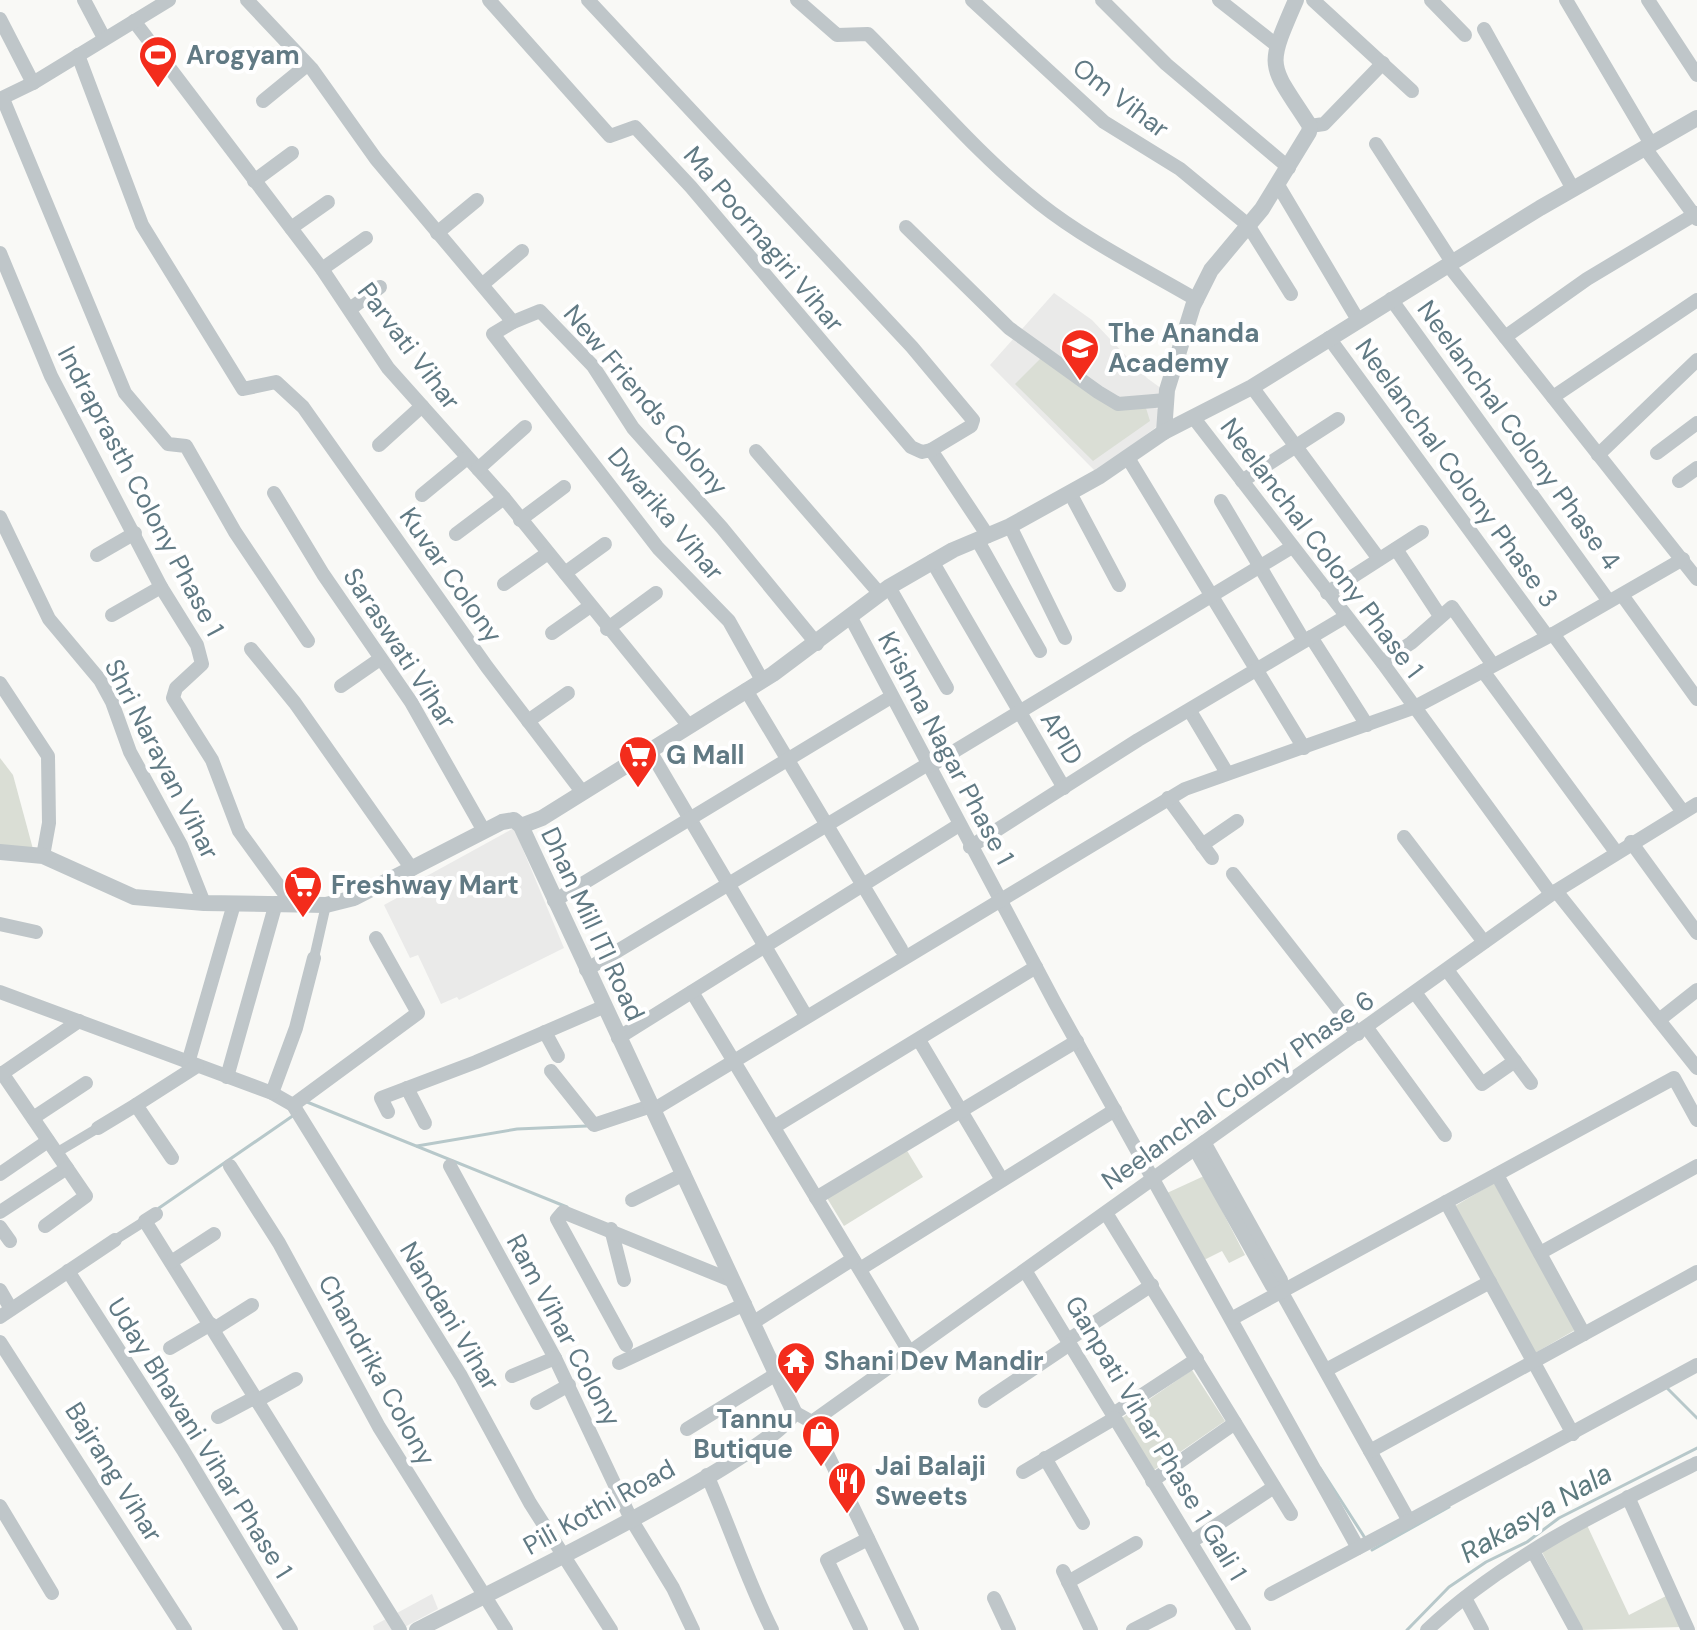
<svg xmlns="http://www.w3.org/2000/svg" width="1697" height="1630" font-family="'DM Sans',sans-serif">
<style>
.built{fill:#eaeae9}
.green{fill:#daded5}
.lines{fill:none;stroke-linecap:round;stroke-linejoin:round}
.stream{stroke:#b7c8ca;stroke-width:3}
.pedestrian{stroke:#bfc6c9;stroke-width:10}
.minor{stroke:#bfc6c9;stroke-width:14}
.tertiary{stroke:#bfc6c9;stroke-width:16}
.labels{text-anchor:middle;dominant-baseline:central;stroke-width:8;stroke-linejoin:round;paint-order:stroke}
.poi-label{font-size:26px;font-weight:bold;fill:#617a84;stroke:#fff;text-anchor:start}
.street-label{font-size:26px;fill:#617a84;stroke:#fff}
.water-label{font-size:28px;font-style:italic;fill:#5c7a7e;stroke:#fff}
</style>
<rect width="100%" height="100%" fill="#f9f9f6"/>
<g class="built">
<polygon points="1054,293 1092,320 1147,378 1162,389 1156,408 1160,410 1159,425 1096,472 990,365"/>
<polygon points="514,828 564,948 459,1000 457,997 441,1004 418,955 410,958 384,905 417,887 414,883"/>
<polygon points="432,1594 438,1609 399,1630 374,1630 373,1626"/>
</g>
<g class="green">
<polygon points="1045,354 1103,401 1146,408 1150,421 1093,461 1015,384"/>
<polygon points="0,758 13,775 33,849 0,846"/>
<polygon points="906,1149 923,1177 844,1226 827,1198"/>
<polygon points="1204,1176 1245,1255 1229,1263 1222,1251 1204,1260 1167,1193"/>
<polygon points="1494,1183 1575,1330 1535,1353 1455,1206"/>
<polygon points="1192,1370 1225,1421 1154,1470 1122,1418"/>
<polygon points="1586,1523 1629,1615 1668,1595 1680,1627 1582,1630 1542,1552"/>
</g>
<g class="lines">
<g class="stream">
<polyline points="307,1102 567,1207"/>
<polyline points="417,1146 517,1129 587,1126"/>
<polyline points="159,1208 294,1115"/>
<polyline points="1666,1387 1697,1418"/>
<polyline points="1320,1468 1365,1538"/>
<polyline points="1372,1550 1449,1507"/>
<polyline points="1407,1630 1449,1587 1486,1562 1527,1542 1559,1518 1697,1448"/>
</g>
<g class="pedestrian">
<polyline points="314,958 326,905"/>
<polyline points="56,1153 98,1128"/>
<polyline points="115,1240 145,1221"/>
</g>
<g class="minor">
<polyline points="84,0 104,38"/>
<polyline points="247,0 312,69 376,159 513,322 540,311 593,366 633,428 722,528 817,644"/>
<polyline points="489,0 610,136 635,127 691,187 911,447 922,452 931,450 988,536"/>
<polyline points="588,0 912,347 973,420 971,426 931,450"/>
<path d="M797 0 837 35 868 34C924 90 977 154 1039 203 1087 241 1144 269 1197 300"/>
<polyline points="972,0 1104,122 1180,169 1248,225 1291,294"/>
<polyline points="1102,0 1166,64 1289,168"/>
<polyline points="1219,0 1275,44"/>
<polyline points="1313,0 1412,91"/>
<polyline points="1431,0 1465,35"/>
<polyline points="1566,0 1651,144"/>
<polyline points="1648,0 1697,75"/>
<polyline points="0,19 33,83"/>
<polyline points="134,21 322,269 388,368 504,498 689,726"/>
<polyline points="1484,29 1573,189"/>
<polyline points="78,55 142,225 243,389 276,382 303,407 487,667 583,793"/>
<polyline points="0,99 33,83 169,0"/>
<polyline points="3,99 125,393 168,444 186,446 235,532 308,641"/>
<polyline points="263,101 307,65"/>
<polyline points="1310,126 1324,124 1383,63"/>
<polyline points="1376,144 1452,262"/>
<polyline points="1645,148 1697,219"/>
<polyline points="254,181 292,153"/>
<polyline points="1278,185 1358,320"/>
<polyline points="906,227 1009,328 1098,392 1118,404 1166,400"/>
<polyline points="291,228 328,202"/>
<polyline points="437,233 477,200"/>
<polyline points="0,253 51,376 161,587 197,645 202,664 176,688 173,698 212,760 239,831 292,904"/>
<polyline points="1448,265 1697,579"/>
<polyline points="322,269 366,238"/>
<polyline points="483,284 522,251"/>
<polyline points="1391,299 1608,600"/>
<polyline points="350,309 380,287"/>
<polyline points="513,322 493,334 658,548 729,621 762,680"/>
<polyline points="1505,337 1587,279 1697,213"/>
<polyline points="1329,338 1547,636"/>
<polyline points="1252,387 1379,559"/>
<polyline points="1553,397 1697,300"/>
<polyline points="1193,417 1382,662 1551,894"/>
<polyline points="379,445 422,406"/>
<polyline points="756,451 880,594"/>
<polyline points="1657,453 1697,423"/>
<polyline points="1598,455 1697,360"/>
<polyline points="1128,458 1304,748"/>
<polyline points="478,469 525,427"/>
<polyline points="1242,481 1338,419"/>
<polyline points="1679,481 1697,468"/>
<polyline points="274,493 323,574 411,702 484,831"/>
<polyline points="1070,493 1119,585"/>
<polyline points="422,495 467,458"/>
<polyline points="1221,501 1304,641"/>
<polyline points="0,517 49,619 100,680 112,702 130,752 181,845 204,903"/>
<polyline points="520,520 564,487"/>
<polyline points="1010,526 1065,638"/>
<polyline points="456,534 504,498"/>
<polyline points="978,541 1040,651"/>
<polyline points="1396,549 1440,616"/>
<polyline points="97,555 135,533"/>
<polyline points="932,561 1064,788"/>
<polyline points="565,573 605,544"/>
<polyline points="504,584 548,553"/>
<polyline points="889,587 947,688"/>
<polyline points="1327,593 1422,532"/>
<polyline points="1622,595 1697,699"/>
<polyline points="112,615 161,587"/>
<polyline points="851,618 1055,1003 1358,1548"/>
<polyline points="607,629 656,593"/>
<polyline points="552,633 589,607"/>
<polyline points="1553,634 1683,812"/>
<polyline points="1311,637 1367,725"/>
<polyline points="251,649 295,703 412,869"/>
<polyline points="1382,662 1411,643 1452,607 1493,665"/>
<polyline points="1483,671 1616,852"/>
<polyline points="0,683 48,756 49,823 43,856"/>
<polyline points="341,686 380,659"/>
<polyline points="746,690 901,949"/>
<polyline points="1190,711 1227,773"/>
<polyline points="528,721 568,693"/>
<polyline points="650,751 806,1016"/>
<polyline points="930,766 1292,547"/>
<polyline points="1168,798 1212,858"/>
<polyline points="1404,837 1484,942"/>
<polyline points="1631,842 1697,933"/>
<polyline points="1202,845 1237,821"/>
<polyline points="970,847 1138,740 1345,617"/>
<polyline points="1233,874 1358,1034"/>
<polyline points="1556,891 1697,1068"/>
<polyline points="554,901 891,697"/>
<polyline points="0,924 36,932"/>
<polyline points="586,970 928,764"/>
<polyline points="1447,970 1531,1083"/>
<polyline points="0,992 272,1093 293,1105 461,1376 530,1503 611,1630"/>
<polyline points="692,992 910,1353"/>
<polyline points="1416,994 1482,1084 1515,1061"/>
<polyline points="1659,1020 1697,990"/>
<polyline points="1367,1028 1445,1135"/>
<polyline points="545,1032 558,1056"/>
<polyline points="618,1038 959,825"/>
<polyline points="919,1040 1002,1180"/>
<polyline points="188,1063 234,904"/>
<polyline points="551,1071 594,1125 651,1106"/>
<polyline points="2,1073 86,1196 45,1226"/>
<polyline points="0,1075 79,1021"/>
<polyline points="227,1077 276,903"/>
<polyline points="407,1088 425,1123"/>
<polyline points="272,1093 296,1028 314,958"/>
<polyline points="293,1105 418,1013 376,938"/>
<polyline points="653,1110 1185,789 1413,708 1553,634 1683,559"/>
<polyline points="388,1112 381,1098 476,1062 603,1007"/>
<polyline points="33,1118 86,1083"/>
<polyline points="774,1127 1036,967"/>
<polyline points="98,1128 136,1105"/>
<polyline points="1204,1142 1281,1280 1281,1291 1409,1521 1697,1365"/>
<polyline points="1195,1149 1272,1286 1281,1291"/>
<polyline points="172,1158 136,1105 197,1066"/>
<polyline points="230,1166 279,1243 379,1427 506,1630"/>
<polyline points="450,1166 555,1358 631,1519 673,1588 693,1630"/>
<polyline points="0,1174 48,1141"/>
<polyline points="1497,1175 1584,1334"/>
<polyline points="816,1198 1077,1041"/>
<polyline points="632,1200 684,1174"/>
<polyline points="1446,1202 1573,1434"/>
<polyline points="0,1212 67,1168"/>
<polyline points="1106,1213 1291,1514"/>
<polyline points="156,1214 145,1221 400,1630"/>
<polyline points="0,1227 10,1241"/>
<polyline points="611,1229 624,1280"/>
<polyline points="1540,1253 1697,1166"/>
<polyline points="171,1262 214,1234"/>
<polyline points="860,1269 1115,1110"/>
<polyline points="68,1271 183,1450 291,1630"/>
<polyline points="1026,1272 1244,1630"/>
<polyline points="0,1290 11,1309"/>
<polyline points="0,1317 115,1240"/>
<polyline points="1233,1318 1674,1078 1697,1120"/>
<polyline points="754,1322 853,1259"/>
<polyline points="214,1329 252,1305"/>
<polyline points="1068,1340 1152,1285"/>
<polyline points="0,1342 185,1630"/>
<polyline points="626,1345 557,1219 563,1212 733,1281"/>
<polyline points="170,1348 211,1324"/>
<polyline points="619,1363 745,1304"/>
<polyline points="1326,1370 1490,1282"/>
<polyline points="512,1376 555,1358"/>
<polyline points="256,1401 296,1379"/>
<polyline points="985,1401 1070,1344"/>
<polyline points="537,1403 569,1385"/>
<polyline points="794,1412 812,1422 912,1630"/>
<polyline points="1113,1414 1197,1359"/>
<polyline points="218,1417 254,1398"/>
<polyline points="812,1422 1556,891 1697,804"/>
<polyline points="687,1429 778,1373"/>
<polyline points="1370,1451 1697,1272"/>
<polyline points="1045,1458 1083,1523"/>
<polyline points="1023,1472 1115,1418"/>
<path d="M707 1475C730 1527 747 1580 772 1630"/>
<polyline points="1152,1481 1235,1423"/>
<polyline points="1628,1497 1688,1630"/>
<polyline points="0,1506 52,1593"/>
<polyline points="1191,1542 1274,1487"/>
<polyline points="1534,1553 1576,1630"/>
<polyline points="1063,1571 1091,1630"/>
<polyline points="1068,1582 1136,1543"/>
<polyline points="1271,1594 1409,1521"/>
<polyline points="994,1598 1009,1630"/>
<polyline points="1465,1598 1482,1630"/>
<polyline points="861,1630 827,1560 868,1539"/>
<polyline points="1133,1630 1170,1611"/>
<path d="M1427 1630C1503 1558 1604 1509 1697 1463"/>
</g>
<g class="tertiary">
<path d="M1164 432 1167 390 1193 306 1211 270 1262 209 1309 132 1310 126C1269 62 1265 71 1296 0"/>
<polyline points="521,826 542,818 773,674 889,587 953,550 1010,526 1100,476 1164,432 1252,387 1540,208 1697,118"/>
<path d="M0 852 43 856 134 897 204 903 326 905 354 898 502 822 514 820 521 826 794 1412C773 1456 477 1599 417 1630"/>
</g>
</g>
<defs>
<symbol id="stadium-pin" viewBox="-11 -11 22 30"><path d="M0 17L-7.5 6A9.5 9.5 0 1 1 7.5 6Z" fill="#f32c1c" stroke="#fff"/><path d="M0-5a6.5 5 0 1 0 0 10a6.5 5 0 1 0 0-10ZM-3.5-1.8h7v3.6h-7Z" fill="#fff"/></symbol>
<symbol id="school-pin" viewBox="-11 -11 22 30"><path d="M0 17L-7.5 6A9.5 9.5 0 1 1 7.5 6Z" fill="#f32c1c" stroke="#fff"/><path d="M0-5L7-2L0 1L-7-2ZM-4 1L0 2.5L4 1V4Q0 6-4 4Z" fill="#fff"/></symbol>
<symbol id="supermarket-pin" viewBox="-11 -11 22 30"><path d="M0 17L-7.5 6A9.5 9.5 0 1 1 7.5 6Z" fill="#f32c1c" stroke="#fff"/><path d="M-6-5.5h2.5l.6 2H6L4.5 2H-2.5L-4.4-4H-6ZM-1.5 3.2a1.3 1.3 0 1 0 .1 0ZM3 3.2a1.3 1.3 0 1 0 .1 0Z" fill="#fff"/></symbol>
<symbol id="temple-pin" viewBox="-11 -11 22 30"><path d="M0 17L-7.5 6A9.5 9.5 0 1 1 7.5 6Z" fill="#f32c1c" stroke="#fff"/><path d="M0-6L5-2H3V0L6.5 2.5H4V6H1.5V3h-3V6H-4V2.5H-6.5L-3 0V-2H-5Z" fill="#fff"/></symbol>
<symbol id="shop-pin" viewBox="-11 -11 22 30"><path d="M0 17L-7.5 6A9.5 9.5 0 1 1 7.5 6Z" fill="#f32c1c" stroke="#fff"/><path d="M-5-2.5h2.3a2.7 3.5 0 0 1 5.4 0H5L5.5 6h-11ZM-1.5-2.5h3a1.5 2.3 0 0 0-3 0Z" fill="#fff"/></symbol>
<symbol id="restaurant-pin" viewBox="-11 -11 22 30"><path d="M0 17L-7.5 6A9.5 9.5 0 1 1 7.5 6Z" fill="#f32c1c" stroke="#fff"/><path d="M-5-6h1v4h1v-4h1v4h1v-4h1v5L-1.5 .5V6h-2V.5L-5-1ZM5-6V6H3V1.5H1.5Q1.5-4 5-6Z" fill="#fff"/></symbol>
</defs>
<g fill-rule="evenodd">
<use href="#stadium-pin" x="136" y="33" width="44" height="60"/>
<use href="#school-pin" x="1058" y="326" width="44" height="60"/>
<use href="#supermarket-pin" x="616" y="733" width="44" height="60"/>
<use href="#supermarket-pin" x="281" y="863" width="44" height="60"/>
<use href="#temple-pin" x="774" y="1339" width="44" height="60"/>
<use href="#shop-pin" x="799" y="1412" width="44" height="60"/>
<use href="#restaurant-pin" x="825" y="1459" width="44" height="60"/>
</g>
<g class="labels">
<g class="poi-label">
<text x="186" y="55">Arogyam</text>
<text x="1108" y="333">The Ananda<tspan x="1108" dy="30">Academy</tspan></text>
<text x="666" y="755">G Mall</text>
<text x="331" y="885">Freshway Mart</text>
<text x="824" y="1361">Shani Dev Mandir</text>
<text x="793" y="1419" text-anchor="end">Tannu<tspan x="793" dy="30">Butique</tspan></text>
<text x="875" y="1466">Jai Balaji<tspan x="875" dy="30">Sweets</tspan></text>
</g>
<g class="street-label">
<text transform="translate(1121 98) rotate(37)">Om Vihar</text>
<text transform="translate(764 239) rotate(50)">Ma Poornagiri Vihar</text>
<text transform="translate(409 346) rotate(53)">Parvati Vihar</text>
<text transform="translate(646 400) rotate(50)">New Friends Colony</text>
<text transform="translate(1519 435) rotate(54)">Neelanchal Colony Phase 4</text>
<text transform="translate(1457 473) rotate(54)">Neelanchal Colony Phase 3</text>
<text transform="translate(141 491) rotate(62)">Indraprasth Colony Phase 1</text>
<text transform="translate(666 514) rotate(50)">Dwarika Vihar</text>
<text transform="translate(1322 548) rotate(53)">Neelanchal Colony Phase 1</text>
<text transform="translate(451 575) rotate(55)">Kuvar Colony</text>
<text transform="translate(400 648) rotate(57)">Saraswati Vihar</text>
<text transform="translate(1062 738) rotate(59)">APID</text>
<text transform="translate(946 748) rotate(62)">Krishna Nagar Phase 1</text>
<text transform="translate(162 759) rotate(63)">Shri Narayan Vihar</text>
<text transform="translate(593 924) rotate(65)">Dhan Mill ITI Road</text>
<text transform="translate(1238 1090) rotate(-35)">Neelanchal Colony Phase 6</text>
<text transform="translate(450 1316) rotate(59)">Nandani Vihar</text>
<text transform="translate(564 1330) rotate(62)">Ram Vihar Colony</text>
<text transform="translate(377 1370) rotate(61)">Chandrika Colony</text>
<text transform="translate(200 1438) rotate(58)">Uday Bhavani Vihar Phase 1</text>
<text transform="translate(1156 1438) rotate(59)">Ganpati Vihar Phase 1 Gali 1</text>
<text transform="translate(114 1472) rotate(58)">Bajrang Vihar</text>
<text transform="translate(599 1507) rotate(-29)">Pili Kothi Road</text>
</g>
<g class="water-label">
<text transform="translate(1536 1513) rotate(-30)">Rakasya Nala</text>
</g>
</g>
</svg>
